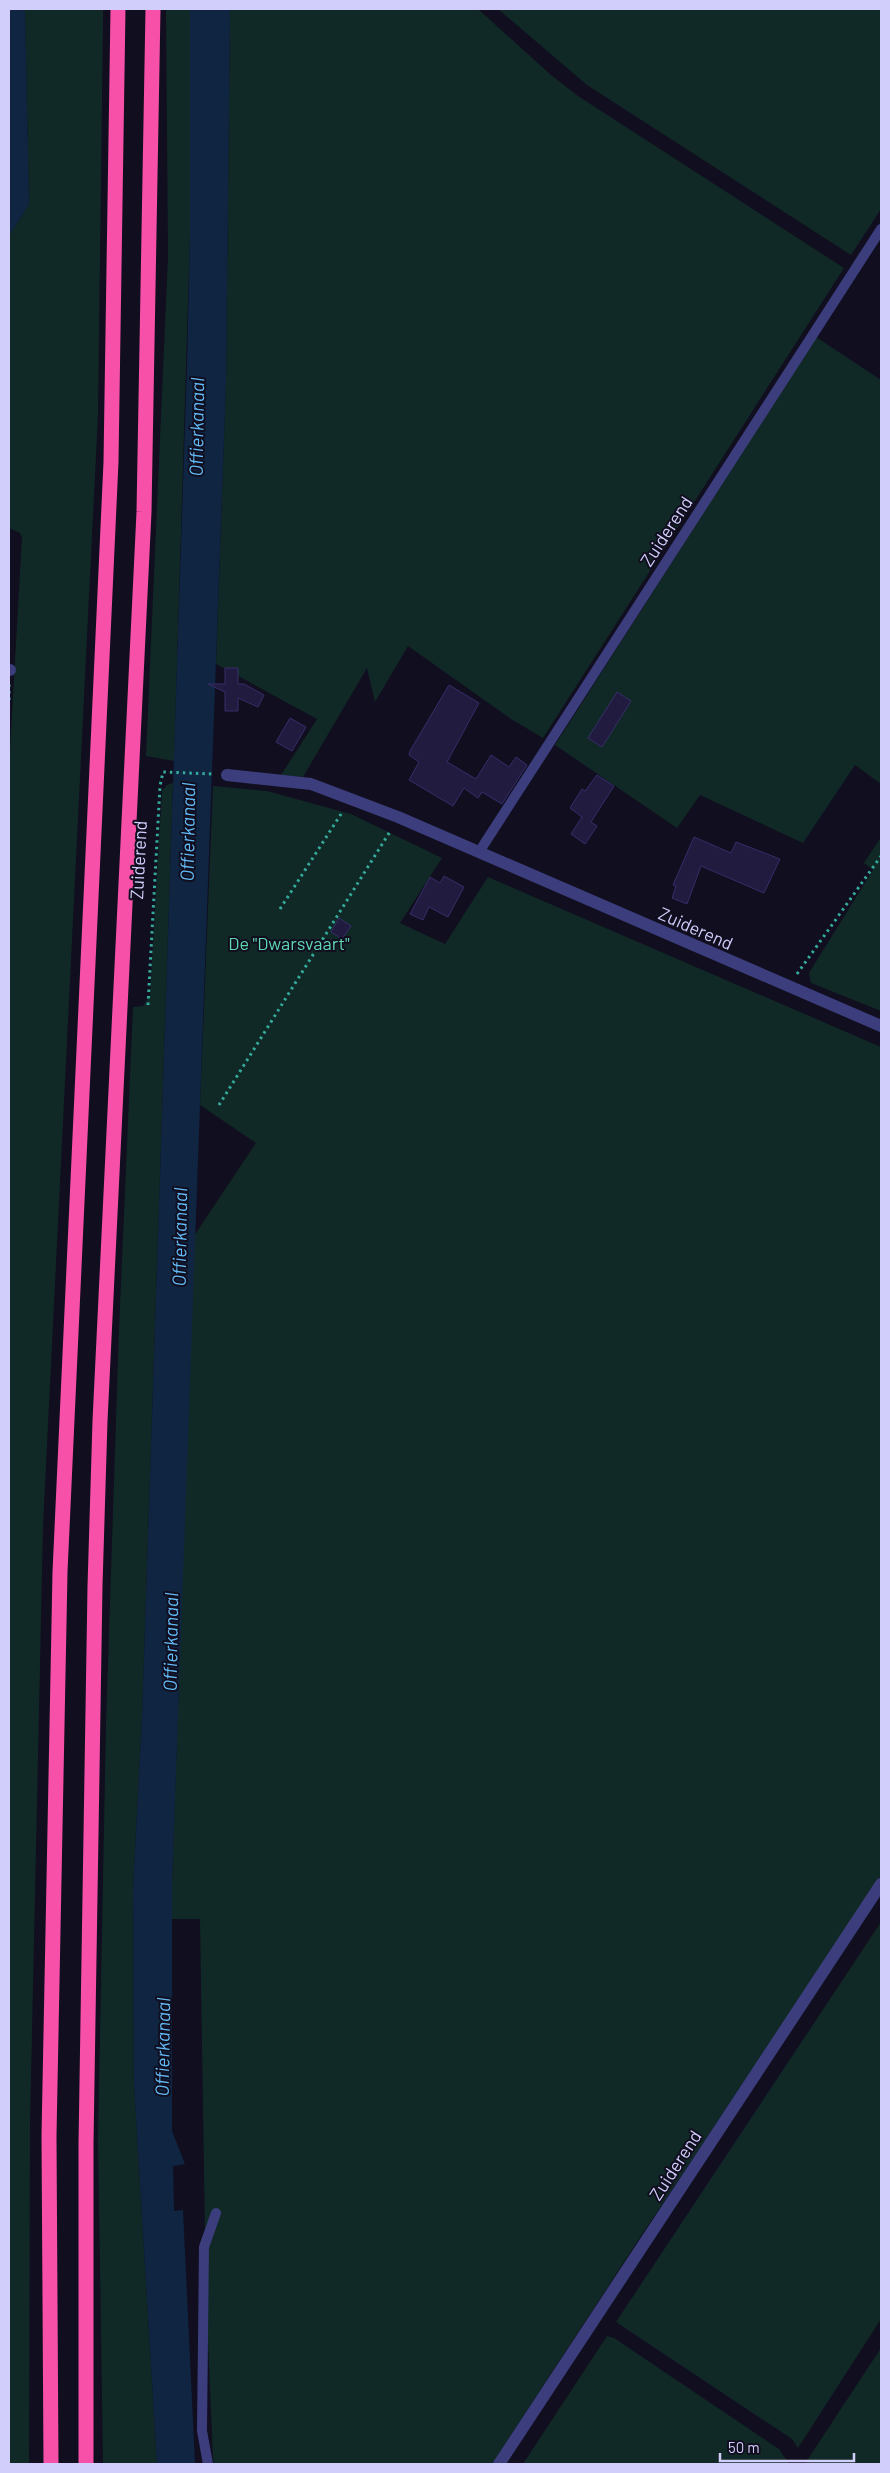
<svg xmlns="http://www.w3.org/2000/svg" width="890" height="2473" font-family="Barlow,sans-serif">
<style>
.green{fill:#112926}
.water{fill:#0f2542}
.building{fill:#201b3f;stroke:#362e6a}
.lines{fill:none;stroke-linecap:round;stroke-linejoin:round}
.path{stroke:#34ab9c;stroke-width:3;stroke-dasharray:2.5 4;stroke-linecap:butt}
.lane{stroke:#3b3d7c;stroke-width:10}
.street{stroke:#3b3d7c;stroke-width:12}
.highway{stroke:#f650a9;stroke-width:15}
.labels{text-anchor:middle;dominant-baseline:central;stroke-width:4;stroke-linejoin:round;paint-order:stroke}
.street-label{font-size:18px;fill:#d1cefc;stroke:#100e1f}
.park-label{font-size:18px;fill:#5fd8b2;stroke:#100e1f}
.water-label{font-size:19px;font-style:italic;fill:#62bbf7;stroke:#100e1f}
</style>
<rect width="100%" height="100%" fill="#100e1f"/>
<g class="green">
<polygon points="25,9 103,9 103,19 98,414 43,1526 30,2123 29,2464 9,2464 9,767 22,538 20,533 9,528 9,236 29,204"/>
<polygon points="166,9 190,9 190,235 174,761 146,756 168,257"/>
<polygon points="230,9 478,9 551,75 578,96 844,268 543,738 511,719 408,646 375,702 367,668 303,777 281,775 317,719 216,664 226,382"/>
<polygon points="498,9 881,9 881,209 851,255 587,85"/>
<polygon points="816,337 881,380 881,784 855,765 803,843 700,795 677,828 555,745"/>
<polygon points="173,783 142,1717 133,1890 134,2084 157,2464 103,2464 98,2139 106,1724 119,1329 133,1007 143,1006 150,995 162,791 167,785"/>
<polygon points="213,786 267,791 351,814 442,858 400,923 445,944 488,877 881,1047 881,1876 639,2239 492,2464 214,2464 213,2458 206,2296 200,1919 172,1919 172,1882 194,1236 256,1143 200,1105"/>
<polygon points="881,837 881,1011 811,983 809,973 873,870 864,863"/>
<polygon points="881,1922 881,2319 798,2448 792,2439 616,2322"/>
<polygon points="607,2336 614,2338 779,2449 789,2464 523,2464"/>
<polygon points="881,2348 881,2464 807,2464 806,2462"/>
</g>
<g class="water">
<polygon points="9,9 25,9 29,204 9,236"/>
<polygon points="190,9 230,9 226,382 172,1882 172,2131 185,2164 173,2166 174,2211 183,2210 195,2464 157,2464 134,2084 133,1890 142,1717 187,364 190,235"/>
</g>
<g class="building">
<polygon points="225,668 238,668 238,684 244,684 264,695 258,707 238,698 238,711 225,711 225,692 208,684 225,684"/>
<polygon points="449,685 479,703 447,762 476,779 491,755 509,767 516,757 527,765 502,804 482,792 478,798 464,788 453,806 409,780 419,762 409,755 410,751"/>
<polygon points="617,692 631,701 602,747 588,738"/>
<polygon points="290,718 306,727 292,751 276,742"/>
<polygon points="597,775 614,786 591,822 597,826 585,844 571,834 582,817 570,808 582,789 585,791"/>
<polygon points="694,837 731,853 736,842 780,859 764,893 701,866 687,904 672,898 676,886 673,885"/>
<polygon points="444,876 464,887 448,917 429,907 423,920 410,914 430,877 440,883"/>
<polygon points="339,918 351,926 342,939 331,932"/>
</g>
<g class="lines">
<g class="path">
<polyline points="9,700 9,684"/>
<polyline points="280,909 343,811"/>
<polyline points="797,974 881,856"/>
<polyline points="148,1005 160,786 163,772 214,774"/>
<polyline points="219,1105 391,830"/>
</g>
<g class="lane">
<polyline points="479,852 881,229"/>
<polyline points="208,2464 202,2431 204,2247 216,2213"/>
</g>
<g class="street">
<polyline points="9,670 10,670"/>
<polyline points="227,775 311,784 398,817 881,1026"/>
<polyline points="499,2464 881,1884"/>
</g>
<g class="highway">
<polyline points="51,2464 49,2136 60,1572 111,462 118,9"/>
<polyline points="86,2464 86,2144 95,1586 100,1421 144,512 153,9"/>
</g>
</g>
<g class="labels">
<g class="street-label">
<text transform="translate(666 531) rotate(-57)">Zuiderend</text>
<text transform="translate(138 860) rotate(-87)">Zuiderend</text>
<text transform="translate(696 928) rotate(24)">Zuiderend</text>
<text transform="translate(675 2165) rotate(-57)">Zuiderend</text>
</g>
<g class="park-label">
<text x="289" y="943">De "Dwarsvaart"</text>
</g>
<g class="water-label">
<text transform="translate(196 427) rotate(-89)">Offierkanaal</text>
<text transform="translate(187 832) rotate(-89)">Offierkanaal</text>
<text transform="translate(179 1237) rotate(-89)">Offierkanaal</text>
<text transform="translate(170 1642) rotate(-89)">Offierkanaal</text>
<text transform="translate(162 2047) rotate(-89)">Offierkanaal</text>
</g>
</g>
<rect width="890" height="2473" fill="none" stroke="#d1cefc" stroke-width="20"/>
<path d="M720 2453v8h134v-8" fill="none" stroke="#d1cefc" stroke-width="2.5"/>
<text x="728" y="2453" font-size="15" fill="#d1cefc" stroke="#100e1f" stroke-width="4" paint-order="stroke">50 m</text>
</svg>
